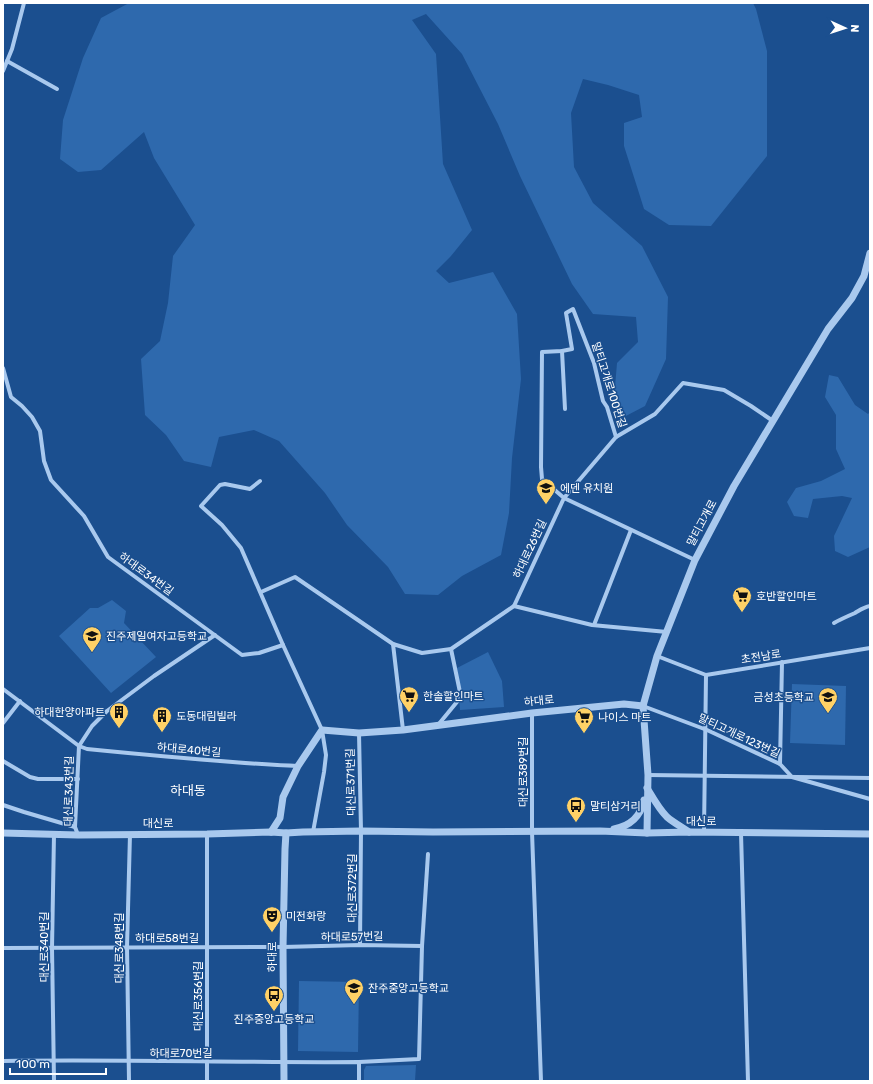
<svg xmlns="http://www.w3.org/2000/svg" width="873" height="1084" font-family="Rubik,'Noto Sans KR',sans-serif">
<style>
.green{fill:#2e69ad}
.lines{fill:none;stroke-linecap:round;stroke-linejoin:round}
.minor{stroke:#a9c9ee;stroke-width:4}
.tertiary{stroke:#a9c9ee;stroke-width:7}
.labels{text-anchor:middle;dominant-baseline:central;stroke-width:3;stroke-linejoin:round;paint-order:stroke}
.street-label{font-size:11px;fill:#fff;stroke:#1b4f8f}
.poi-label{font-size:11px;fill:#fff;stroke:#1b4f8f;text-anchor:start}
.quarter-label{font-size:13px;fill:#fff;stroke:#1b4f8f}
</style>
<rect width="100%" height="100%" fill="#1b4f8f"/>
<g class="green">
<polygon points="129,3 753,3 756,9 767,51 767,156 711,226 669,225 644,209 639,193 624,146 624,123 642,117 639,95 608,85 583,79 571,113 574,167 593,203 642,246 668,297 666,359 645,406 622,418 614,399 617,363 638,342 636,317 593,314 572,284 520,176 498,124 462,54 426,14 412,20 436,54 443,164 472,230 451,256 436,271 449,283 493,272 517,314 521,379 512,458 509,513 501,555 462,576 438,595 405,594 388,567 347,525 325,493 279,441 254,430 219,437 211,467 184,461 166,435 145,415 141,359 160,341 168,303 173,256 195,225 154,158 144,132 101,170 78,172 60,159 63,120 83,58 101,18"/>
<polygon points="829,375 838,377 855,405 868,414 870,412 870,547 848,557 835,551 834,536 852,498 842,496 813,499 808,518 794,516 787,502 796,488 821,481 845,469 836,449 836,415 825,397"/>
<polygon points="112,600 126,611 124,623 156,657 111,693 59,636 90,608 98,608"/>
<polygon points="488,652 502,681 504,707 460,710 457,668"/>
<polygon points="792,684 846,686 845,745 790,743"/>
<polygon points="299,981 359,982 358,1052 298,1051"/>
<polygon points="416,1065 415,1081 364,1081 364,1070 366,1066"/>
</g>
<g class="lines">
<g class="minor">
<polyline points="7,61 57,89"/>
<polyline points="3,71 12,49 24,3"/>
<polyline points="562,351 565,409"/>
<polyline points="3,368 11,397 22,406 32,417 40,431 44,461 51,480 84,516 108,557 242,655 259,653 283,645"/>
<polyline points="260,481 250,489 225,484 220,485 201,506 222,525 241,548 283,645 322,730 326,755 324,772 313,832"/>
<polyline points="695,560 564,498 616,437 655,414 683,383 724,390 751,406 773,421"/>
<polyline points="261,592 295,577 393,644"/>
<polyline points="514,606 592,625 667,632"/>
<path d="M834 623C841 619 848 616 855 613 860 610 864 607 870 606"/>
<polyline points="594,625 631,530"/>
<polyline points="657,656 706,675 870,648"/>
<path d="M3 689 79 746 87 749C157 756 227 763 298 766"/>
<polyline points="643,706 707,730 780,764 792,777 870,799"/>
<polyline points="532,713 532,832 541,1081"/>
<polyline points="3,723 20,701"/>
<polyline points="438,725 461,697 451,649"/>
<polyline points="403,730 393,644 422,653 451,649 514,606 564,498 542,479 541,467 542,352 562,351 572,349 566,313 573,309 594,363 603,401 607,407 616,437"/>
<polyline points="359,733 361,831 360,945"/>
<polyline points="79,746 92,726 107,711 154,676 215,635"/>
<polyline points="3,761 30,777 38,779 78,779"/>
<polyline points="780,764 782,662"/>
<polyline points="648,775 870,778"/>
<polyline points="3,805 24,812 75,827"/>
<polyline points="704,832 706,675"/>
<polyline points="741,833 748,1081"/>
<polyline points="54,834 52,948 54,1081"/>
<polyline points="78,835 75,827 79,746"/>
<polyline points="3,948 283,947 360,945 422,946"/>
<path d="M3 1061C122 1059 241 1063 359 1062V1081"/>
<polyline points="359,1062 419,1059 422,946 428,854"/>
<polyline points="129,1081 127,947 130,834"/>
<polyline points="207,1081 207,834"/>
</g>
<g class="tertiary">
<path d="M647 788C653 798 659 809 667 817 674 823 682 827 689 832"/>
<path d="M614 829C630 826 641 816 644 800"/>
<polyline points="271,832 280,818 283,797 298,766 322,730 359,733 403,730 532,713 624,704 643,706"/>
<polyline points="3,833 78,835 207,834 271,832 286,833 303,832 361,831 433,832 600,831 647,833 689,832 870,834"/>
<polyline points="647,833 648,775 643,706 657,656 695,560 734,486 828,329 852,298 864,276 870,253"/>
<polyline points="284,1081 283,947 285,849 286,833"/>
</g>
</g>
<defs>
<symbol id="school-pin" viewBox="-11 -11 22 30"><path d="M0 17L-7.5 6A9.5 9.5 0 1 1 7.5 6Z" fill="#ffd166" stroke="#1b4f8f"/><path d="M0-5L7-2L0 1L-7-2ZM-4 1L0 2.5L4 1V4Q0 6-4 4Z" fill="#111"/></symbol>
<symbol id="supermarket-pin" viewBox="-11 -11 22 30"><path d="M0 17L-7.5 6A9.5 9.5 0 1 1 7.5 6Z" fill="#ffd166" stroke="#1b4f8f"/><path d="M-6-5.5h2.5l.6 2H6L4.5 2H-2.5L-4.4-4H-6ZM-1.5 3.2a1.3 1.3 0 1 0 .1 0ZM3 3.2a1.3 1.3 0 1 0 .1 0Z" fill="#111"/></symbol>
<symbol id="building-pin" viewBox="-11 -11 22 30"><path d="M0 17L-7.5 6A9.5 9.5 0 1 1 7.5 6Z" fill="#ffd166" stroke="#1b4f8f"/><path d="M-4-6H4V6H1V3H-1V6H-4ZM-2.5-4.3h1.7v1.8h-1.7ZM.8-4.3h1.7v1.8H.8ZM-2.5-1h1.7V.8h-1.7ZM.8-1h1.7V.8H.8Z" fill="#111"/></symbol>
<symbol id="bus-pin" viewBox="-11 -11 22 30"><path d="M0 17L-7.5 6A9.5 9.5 0 1 1 7.5 6Z" fill="#ffd166" stroke="#1b4f8f"/><path d="M-5-6H5V4H4V6H2V4H-2V6H-4V4H-5ZM-3.5-4V0h7V-4ZM-3.5 1.2v1.5H-2V1.2ZM2 1.2v1.5H3.5V1.2Z" fill="#111"/></symbol>
<symbol id="theatre-pin" viewBox="-11 -11 22 30"><path d="M0 17L-7.5 6A9.5 9.5 0 1 1 7.5 6Z" fill="#ffd166" stroke="#1b4f8f"/><path d="M-5-5.5Q0-4 5-5.5V0Q5 5 0 6Q-5 5-5 0ZM-3.3-2.5H-1v1.5H-3.3ZM1-2.5H3.3v1.5H1ZM-2.8 1Q0 5.5 2.8 1Z" fill="#111"/></symbol>
</defs>
<g fill-rule="evenodd">
<use href="#school-pin" x="535" y="477" width="22" height="30"/>
<use href="#supermarket-pin" x="731" y="585" width="22" height="30"/>
<use href="#school-pin" x="81" y="625" width="22" height="30"/>
<use href="#supermarket-pin" x="398" y="685" width="22" height="30"/>
<use href="#school-pin" x="817" y="686" width="22" height="30"/>
<use href="#building-pin" x="108" y="701" width="22" height="30"/>
<use href="#building-pin" x="151" y="705" width="22" height="30"/>
<use href="#supermarket-pin" x="573" y="706" width="22" height="30"/>
<use href="#bus-pin" x="565" y="795" width="22" height="30"/>
<use href="#theatre-pin" x="261" y="905" width="22" height="30"/>
<use href="#school-pin" x="343" y="977" width="22" height="30"/>
<use href="#bus-pin" x="263" y="984" width="22" height="30"/>
</g>
<g class="labels">
<g class="street-label">
<text transform="translate(609 385) rotate(72)">말티고개로100번길</text>
<text transform="translate(702 523) rotate(-62)">말티고개로</text>
<text transform="translate(530 549) rotate(-65)">하대로26번길</text>
<text transform="translate(146 574) rotate(36)">하대로34번길</text>
<text transform="translate(761 657) rotate(-9)">초전남로</text>
<text transform="translate(539 701) rotate(-6)">하대로</text>
<text transform="translate(739 736) rotate(25)">말티고개로123번길</text>
<text transform="translate(189 750) rotate(5)">하대로40번길</text>
<text transform="translate(523 772) rotate(-90)">대신로389번길</text>
<text transform="translate(351 782) rotate(-91)">대신로371번길</text>
<text transform="translate(69 791) rotate(-89)">대신로343번길</text>
<text x="701" y="821">대신로</text>
<text x="158" y="823">대신로</text>
<text transform="translate(352 888) rotate(-90)">대신로372번길</text>
<text transform="translate(352 937) rotate(-1)">하대로57번길</text>
<text x="167" y="938">하대로58번길</text>
<text transform="translate(44 947) rotate(-90)">대신로340번길</text>
<text transform="translate(119 948) rotate(-90)">대신로348번길</text>
<text transform="translate(272 957) rotate(-90)">하대로</text>
<text transform="translate(198 996) rotate(-90)">대신로356번길</text>
<text x="181" y="1053">하대로70번길</text>
</g>
<g class="poi-label">
<text x="560" y="488">에덴 유치원</text>
<text x="756" y="596">호반할인마트</text>
<text x="106" y="636">진주제일여자고등학교</text>
<text x="423" y="696">한솔할인마트</text>
<text x="814" y="697" text-anchor="end">금성초등학교</text>
<text x="105" y="712" text-anchor="end">하대한양아파트</text>
<text x="176" y="716">도동대림빌라</text>
<text x="598" y="717">나이스 마트</text>
<text x="590" y="806">말티삼거리</text>
<text x="286" y="916">미전화랑</text>
<text x="368" y="988">잔주중앙고등학교</text>
<text x="274" y="1019" text-anchor="middle">진주중앙고등학교</text>
</g>
<g class="quarter-label">
<text x="188" y="790">하대동</text>
</g>
</g>
<rect width="873" height="1084" fill="none" stroke="#ffffff" stroke-width="8"/>
<g transform="translate(845 28) rotate(93)" stroke="#1b4f8f" stroke-width="3" paint-order="stroke">
<path d="M0-3L7 15L0 10L-7 15Z" fill="#ffffff"/>
<text y="-6" font-size="11" font-weight="bold" text-anchor="middle" fill="#ffffff">N</text>
</g>
<path d="M10 1068v6h96v-6" fill="none" stroke="#ffffff" stroke-width="2"/>
<text x="16" y="1068" font-size="12" fill="#ffffff" stroke="#1b4f8f" stroke-width="3" paint-order="stroke">100 m</text>
</svg>
